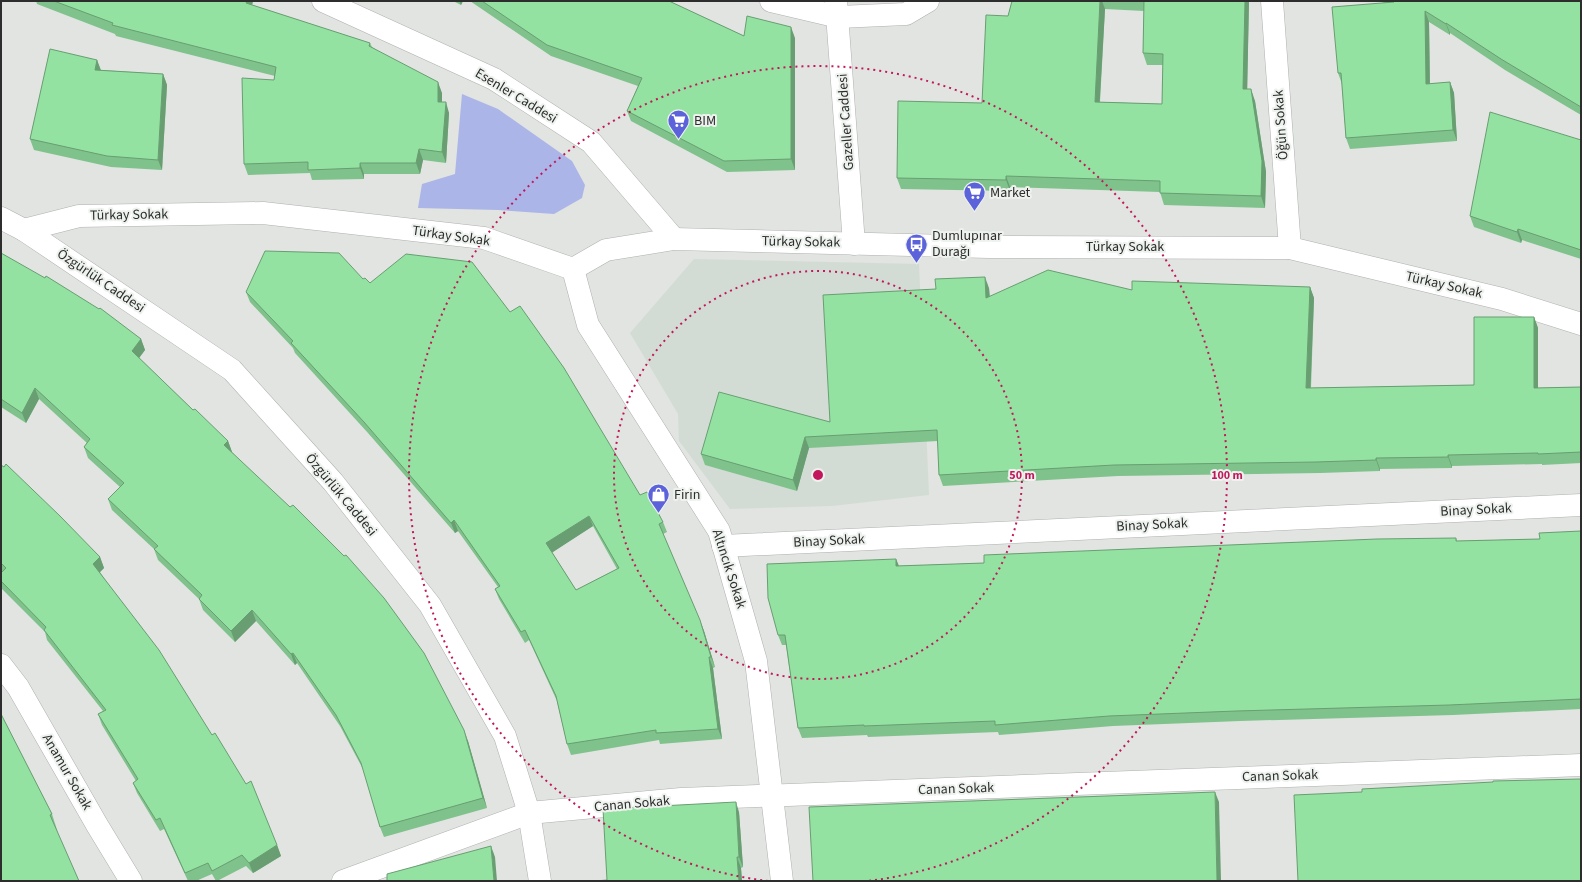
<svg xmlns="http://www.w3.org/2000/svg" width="1582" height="882" font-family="'Source Sans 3',sans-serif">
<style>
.built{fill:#d2dcd4}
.green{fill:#abb5e8}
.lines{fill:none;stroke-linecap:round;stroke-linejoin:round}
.minor-casing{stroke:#aeb1ae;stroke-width:23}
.minor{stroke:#fff;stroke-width:22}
.wall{fill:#7fc28b;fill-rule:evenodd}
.shaded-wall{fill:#689e71}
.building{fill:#94e2a2;stroke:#689e71;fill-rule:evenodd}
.ring{fill:none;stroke:#c2185b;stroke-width:2;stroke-dasharray:2 4}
.labels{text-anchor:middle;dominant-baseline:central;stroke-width:4;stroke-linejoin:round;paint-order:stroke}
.street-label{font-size:14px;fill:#2c2d2c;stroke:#eef2ee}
.poi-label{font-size:14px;fill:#2c2d2c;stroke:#eef2ee;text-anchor:start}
.centre{fill:#c2185b;stroke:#eef2ee;stroke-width:2}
.ring-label{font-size:12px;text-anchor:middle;font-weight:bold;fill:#c2185b;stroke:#eef2ee;stroke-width:4;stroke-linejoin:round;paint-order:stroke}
</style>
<rect width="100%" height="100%" fill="#e1e4e1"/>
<polygon class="built" points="694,259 919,264 929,495 832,506 730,509 679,441 678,414 630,333"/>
<polygon class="green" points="462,94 498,109 572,161 585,185 582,198 554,214 498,210 418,208 422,184 455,174"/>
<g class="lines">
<defs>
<g id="minor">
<polyline points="323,1 494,79 591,142 674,239"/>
<polyline points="771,1 839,17 906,14 928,1"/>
<polyline points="836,1 854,244"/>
<polyline points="1272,1 1290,248"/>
<polyline points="1,218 24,230 232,370 333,482 430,605 505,736 529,813 540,881"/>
<polyline points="24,230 79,216 263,213 484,238 573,269 606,250 674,239 989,247 1290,248 1502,299 1581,324"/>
<polyline points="573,269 588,325 719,531 756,661 782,881"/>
<polyline points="723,546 1581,505"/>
<polyline points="1,665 18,687 97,825 131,881"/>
<polyline points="343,881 529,813 681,799 1581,765"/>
</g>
</defs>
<use href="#minor" class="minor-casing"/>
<use href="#minor" class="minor"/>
</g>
<g class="wall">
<polygon points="36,1 253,1 252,5 370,43 372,47 442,93 442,102 449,113 446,163 423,160 420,174 364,174 364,179 312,180 310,173 248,175 244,164 274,80 275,76 116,36 115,34 37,4"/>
<polygon points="453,1 463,1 461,5"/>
<polygon points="470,1 669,1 744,36 795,38 795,170 727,172 631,121 627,111 638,86 551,56"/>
<path d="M1012 1H1249L1247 89 1255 101 1266 172 1265 208 1164 205 1160 192 1010 187V191L901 189 897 178 982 103 1008 16ZM1105 9 1144 11 1143 53 1147 65H1163L1162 104 1100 102Z"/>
<polygon points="1381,1 1581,1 1581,115 1505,70 1450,33 1450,35 1429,22 1430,84 1450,82 1454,93 1457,141 1350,149 1346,138 1342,84 1338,73 1384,3"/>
<polygon points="97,60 101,70 163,74 167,85 162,170 111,167 34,150 30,139"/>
<polygon points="1581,140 1581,259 1522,240 1521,243 1474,227 1470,216"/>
<polygon points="1,253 141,339 145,350 139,358 193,410 228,441 232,452 468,741 487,808 384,837 380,827 364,771 340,726 297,663 295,665 256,621 235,642 203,610 199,599 158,560 154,549 112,510 108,499 120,487 88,458 84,447 87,443 39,399 26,423 1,407"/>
<path d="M363 279 370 283 640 495 663 522 667 532 663 534 704 631 715 667 713 668 722 739 660 744 659 740 571 755 567 744 557 701 529 640 525 643 499 599 495 589 498 587 458 531 455 533 368 433 295 353 293 348 250 302 246 292ZM593 526 617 569 576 590 552 552Z"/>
<polygon points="1310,287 1314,298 1311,388 1474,385 1534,317 1538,328 1538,388 1581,387 1581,463 1542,465 1542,464 1452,466 1452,468 1380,469 1380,471 1320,473 1118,476 943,486 939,475 938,441 809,448 797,491 705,465 701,454 830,422 989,288 990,296 1132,290"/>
<polygon points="1,465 100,557 104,568 100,572 277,845 281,856 253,873 246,866 217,881 216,881 212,874 196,881 188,881 164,829 160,831 137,793 133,783 136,781 102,725 98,714 103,711 47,640 45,632 1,588 1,573 2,572 1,570"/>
<polygon points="1581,531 1581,709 1453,715 1240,721 1113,726 999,735 998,732 868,737 867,735 802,738 798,728 786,645 782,645 778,635 896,559 899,566 984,563 1456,538 1457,541 1540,539"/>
<polygon points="1,714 52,814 58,833"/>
<polygon points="739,812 743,867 741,868 742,881 607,880"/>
</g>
<g class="shaded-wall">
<polygon points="247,1 253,1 250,14 246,3"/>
<polygon points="459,1 463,1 461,5"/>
<polygon points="1100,1 1102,1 1105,9 1099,113 1095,102"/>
<polygon points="1245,1 1249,1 1247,100 1243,89"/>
<polygon points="1425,11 1429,22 1430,95 1426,84"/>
<polygon points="1446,23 1450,33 1450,35 1446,24"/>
<polygon points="791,27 795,38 795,170 791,159"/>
<polygon points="97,60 101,71 95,70"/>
<polygon points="163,74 167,85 162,170 158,160"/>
<polygon points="438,82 442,93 442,113 438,102"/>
<polygon points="1450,82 1454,93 1457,141 1453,130"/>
<polygon points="1251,89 1255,101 1266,172 1265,208 1261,196"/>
<polygon points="446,102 449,113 446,163 442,152"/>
<polygon points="419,149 423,160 420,174 416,163"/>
<polygon points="360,163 364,174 364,179 360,168"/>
<polygon points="1006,176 1010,187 1010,191 1006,180"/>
<polygon points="1518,229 1522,240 1521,243 1517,232"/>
<polygon points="985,277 989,288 990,309 986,298"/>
<polygon points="1310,287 1314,298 1310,399 1306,388"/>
<polygon points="1534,317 1538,328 1538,399 1534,388"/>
<polygon points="141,339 145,350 136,362 132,351"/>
<polygon points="35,388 39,399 26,423 22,413"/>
<polygon points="805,437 809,448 797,491 793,480"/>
<polygon points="228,441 232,452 228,456 224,445"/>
<polygon points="1448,455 1452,466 1452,468 1448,457"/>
<polygon points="1376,458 1380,469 1380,471 1376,460"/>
<polygon points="589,516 593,526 550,554 546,543"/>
<polygon points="454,520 458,531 455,533 451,523"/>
<polygon points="100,557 104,568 97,575 93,564"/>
<polygon points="896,559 900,569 896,566"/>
<polygon points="252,610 256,621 235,642 231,631"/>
<polygon points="700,620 704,631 715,667 711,657"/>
<polygon points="293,653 297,663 295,665 291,654"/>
<polygon points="709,657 713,668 722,739 718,729"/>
<polygon points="464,730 468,741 487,808 483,798"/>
<polygon points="1215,792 1219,802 1221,881 1217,881"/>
<polygon points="736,802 739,812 743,867 739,857"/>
<polygon points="277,845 281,856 253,873 249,863"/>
<polygon points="491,846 495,857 497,881 494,881"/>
<polygon points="737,857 741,868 742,881 739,881"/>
</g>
<g class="building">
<polygon points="54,1 247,1 246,3 370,43 369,46 438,82 438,102 446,102 442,152 419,149 416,163 360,163 360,168 308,170 308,162 244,164 242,78 274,80 276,67 112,25 113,23"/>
<polygon points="482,1 669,1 744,36 747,16 791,27 791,159 724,161 627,111 642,78 547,45"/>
<polygon points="1012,1 1100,1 1095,102 1162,104 1163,54 1143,53 1144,1 1245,1 1243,89 1251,89 1262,161 1261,196 1160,193 1160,181 1006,176 1006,180 897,178 898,101 982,103 986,15 1008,16"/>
<polygon points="1392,1 1581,1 1581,107 1501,59 1446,23 1446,24 1425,11 1426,84 1450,82 1453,130 1346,138 1341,73 1338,73 1332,7 1394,2"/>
<polygon points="50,49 97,60 95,70 163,74 158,160 107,156 30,139"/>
<polygon points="1490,112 1581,140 1581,250 1518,229 1517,232 1470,216"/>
<path d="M265 251 339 253 363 279 365 278 370 283 406 254 472 262 510 312 520 306 564 368 640 495 647 492 663 522 659 524 700 620 711 657H709L718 729 656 733V730L567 744 556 696 525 630 521 632 495 589 500 586 454 520 451 523 364 422 291 343 293 341 246 292ZM589 516 619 568 576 590 546 543Z"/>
<polygon points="1,253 45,278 46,276 99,309 100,308 141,339 132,351 193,410 195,409 228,441 224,445 290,507 293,505 344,556 346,555 384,598 424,653 464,730 483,798 380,827 361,763 336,715 293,653 291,654 252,610 231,631 199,599 202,595 154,549 158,546 108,499 124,483 84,447 90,439 35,388 22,413 1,399"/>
<polygon points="1048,270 1132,290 1132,281 1310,287 1306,388 1474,385 1474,317 1534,317 1534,388 1581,387 1581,452 1538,454 1538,453 1448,455 1448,457 1376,458 1376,460 1316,462 1114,465 939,475 937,430 805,437 793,480 701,454 719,392 830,422 823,295 936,289 935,279 985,277 986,298"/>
<polygon points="6,464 60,516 100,557 93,564 159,650 212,735 215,733 246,784 251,781 277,845 249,863 242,855 212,871 208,863 185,873 160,818 156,820 133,783 138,779 98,714 106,710 44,630 46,627 1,581 1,573 6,568 1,563 1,465 4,467"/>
<polygon points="1581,531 1581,699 1449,705 1236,711 1109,716 995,725 995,721 864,726 864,725 798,728 785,635 778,635 768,598 767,564 896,559 896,566 984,563 984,555 1377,539 1456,538 1456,541 1540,539 1539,533"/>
<polygon points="1,714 52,814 50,815 79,881 1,881"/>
<polygon points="1581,779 1581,881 1298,881 1294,795 1362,792 1362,789 1493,782 1493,781"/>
<polygon points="1215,792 1217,881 813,881 809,807"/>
<polygon points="736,802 739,857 737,857 739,881 595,881 607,880 603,809"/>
<polygon points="491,846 494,881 387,881 387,874"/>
</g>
<g class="ring">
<circle cx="818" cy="475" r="204"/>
<path d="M768 881A409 409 0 1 1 868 881"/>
</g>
<defs>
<symbol id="supermarket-pin" viewBox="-11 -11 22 30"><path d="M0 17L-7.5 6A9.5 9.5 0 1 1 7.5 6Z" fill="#5c62da" stroke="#eef2ee"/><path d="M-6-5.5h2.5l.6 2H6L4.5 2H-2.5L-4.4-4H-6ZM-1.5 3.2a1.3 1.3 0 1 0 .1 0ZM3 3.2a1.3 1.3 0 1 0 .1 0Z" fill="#fff"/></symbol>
<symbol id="bus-pin" viewBox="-11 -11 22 30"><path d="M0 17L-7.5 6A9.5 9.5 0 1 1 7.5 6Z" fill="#5c62da" stroke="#eef2ee"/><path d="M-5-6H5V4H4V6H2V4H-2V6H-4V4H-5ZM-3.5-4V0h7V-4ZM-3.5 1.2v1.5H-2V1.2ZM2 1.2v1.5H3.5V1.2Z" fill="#fff"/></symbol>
<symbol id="shop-pin" viewBox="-11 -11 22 30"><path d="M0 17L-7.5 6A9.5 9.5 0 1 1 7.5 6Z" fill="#5c62da" stroke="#eef2ee"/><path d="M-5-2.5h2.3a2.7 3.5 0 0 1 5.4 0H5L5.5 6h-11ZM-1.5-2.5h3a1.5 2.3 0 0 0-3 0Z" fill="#fff"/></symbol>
</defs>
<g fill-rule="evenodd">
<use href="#supermarket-pin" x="666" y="108" width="25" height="34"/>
<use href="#supermarket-pin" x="962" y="180" width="25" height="34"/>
<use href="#bus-pin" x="904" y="232" width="25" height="34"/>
<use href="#shop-pin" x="646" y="482" width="25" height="34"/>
</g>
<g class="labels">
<g class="street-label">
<text transform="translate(516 96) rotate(31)">Esenler Caddesi</text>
<text transform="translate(846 122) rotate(-94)">Gazeller Caddesi</text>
<text transform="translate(1281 125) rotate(-94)">Öğün Sokak</text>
<text transform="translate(129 215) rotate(-1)">Türkay Sokak</text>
<text transform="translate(451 236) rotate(8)">Türkay Sokak</text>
<text transform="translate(801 242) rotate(1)">Türkay Sokak</text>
<text x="1125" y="247">Türkay Sokak</text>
<text transform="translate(101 281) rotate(34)">Özgürlük Caddesi</text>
<text transform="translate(1444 285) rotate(13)">Türkay Sokak</text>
<text transform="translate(341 495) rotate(50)">Özgürlük Caddesi</text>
<text transform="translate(1476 510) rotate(-3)">Binay Sokak</text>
<text transform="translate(1152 525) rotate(-3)">Binay Sokak</text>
<text transform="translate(829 541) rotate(-3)">Binay Sokak</text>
<text transform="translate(729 569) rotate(72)">Altıncık Sokak</text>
<text transform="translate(67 772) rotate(60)">Anamur Sokak</text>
<text transform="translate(1280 776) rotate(-2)">Canan Sokak</text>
<text transform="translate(956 789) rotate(-2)">Canan Sokak</text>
<text transform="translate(632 804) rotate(-5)">Canan Sokak</text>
</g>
<g class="poi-label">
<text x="694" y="121">BIM</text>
<text x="990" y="193">Market</text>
<text x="932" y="236">Dumlupınar<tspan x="932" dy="16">Durağı</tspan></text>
<text x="674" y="495">Firin</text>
</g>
</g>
<circle cx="818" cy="475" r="6" class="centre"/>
<g class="ring-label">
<text x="1022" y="479">50 m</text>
<text x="1227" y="479">100 m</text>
</g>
<rect width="1582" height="882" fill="none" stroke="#2c2d2c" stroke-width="4"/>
</svg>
